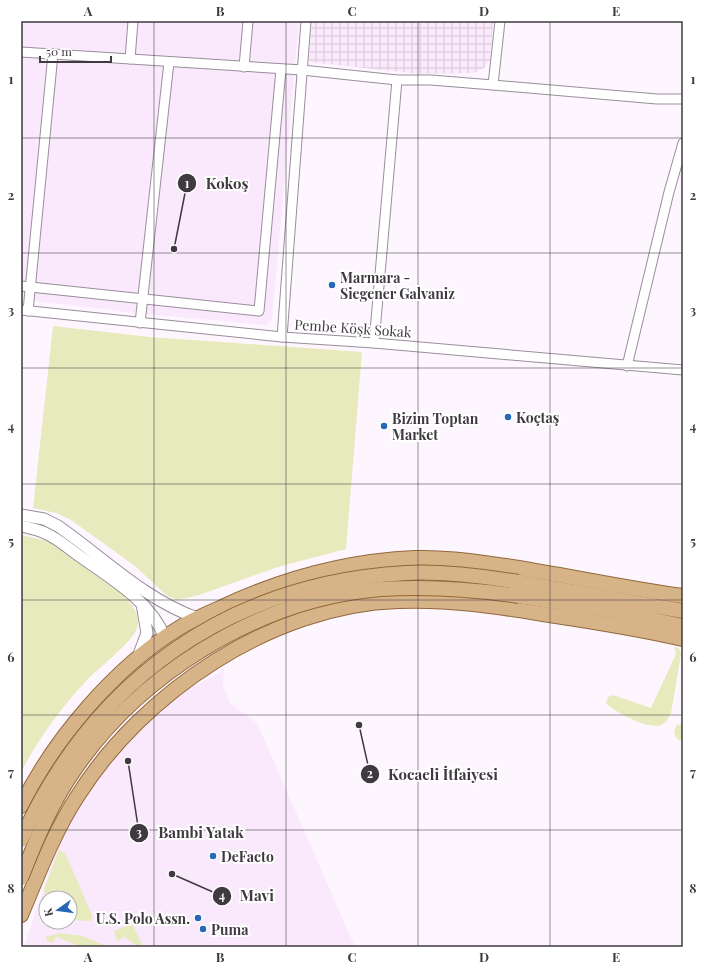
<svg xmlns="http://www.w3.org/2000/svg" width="704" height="968" font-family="'Playfair Display',serif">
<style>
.built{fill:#fae8fc;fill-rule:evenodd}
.industrial{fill:url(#industrial-grid)}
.grass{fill:#e7eabc}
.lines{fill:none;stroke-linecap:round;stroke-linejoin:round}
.minor-casing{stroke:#998e9b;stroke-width:11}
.tertiary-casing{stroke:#998e9b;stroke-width:13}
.primary-casing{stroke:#91683b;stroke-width:16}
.minor{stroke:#fff;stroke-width:9}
.tertiary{stroke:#fff;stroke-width:11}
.primary{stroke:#d7b388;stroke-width:14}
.primary-bridge-casing{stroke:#91683b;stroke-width:16;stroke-linecap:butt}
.primary-bridge{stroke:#d7b388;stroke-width:14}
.grid{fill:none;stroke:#3f3a40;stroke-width:1;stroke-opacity:0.55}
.poi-dot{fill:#2667b8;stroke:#fff;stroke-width:1.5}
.labels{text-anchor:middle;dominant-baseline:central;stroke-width:4;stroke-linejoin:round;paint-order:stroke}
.poi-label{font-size:14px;font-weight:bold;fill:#3f3a40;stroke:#fff;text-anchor:start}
.street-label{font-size:14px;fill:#3f3a40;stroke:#fff}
.leader{fill:none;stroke:#3f3a40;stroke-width:1.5}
.callout-dot{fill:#3f3a40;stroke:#fff;stroke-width:1.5}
.mark-label{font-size:12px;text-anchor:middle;font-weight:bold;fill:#fff}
.callout-label{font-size:15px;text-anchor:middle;font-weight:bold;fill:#3f3a40;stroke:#fff;stroke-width:4;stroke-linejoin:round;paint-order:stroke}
.neatline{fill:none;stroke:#3f3a40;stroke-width:1.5}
.grid-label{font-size:13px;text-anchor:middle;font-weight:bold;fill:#3f3a40}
</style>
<defs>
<pattern id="industrial-grid" width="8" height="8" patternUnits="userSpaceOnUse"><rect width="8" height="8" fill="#fae8fc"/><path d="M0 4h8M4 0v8" fill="none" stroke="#d7c8d9"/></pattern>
</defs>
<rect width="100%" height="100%" fill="#fdf6fe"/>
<g class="built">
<polygon points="21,21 299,21 272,320 266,325 135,313 21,299"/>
<path d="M224 670 223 686 230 703 257 723 355 947H24L59 843 78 805 107 762 142 723 182 693ZM46 898H70V922H46Z"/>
</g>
<polygon class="industrial" points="312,21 493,21 490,60 484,68 474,73 420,74 309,62"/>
<g class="grass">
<polygon points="53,326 150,337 362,352 346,549 278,567 199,595 178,600 167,596 135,566 71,520 56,513 33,508"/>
<path d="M21 535 48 541 122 594C131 603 141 614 137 628 132 643 98 668 86 681 60 709 39 738 21 772Z"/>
<path d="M674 647 679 648 681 654 671 713C668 718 666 723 661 725 649 730 614 712 606 703L608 697 613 695 651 708 676 654Z"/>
<polygon points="683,724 683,741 678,740 675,735 674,730 677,725"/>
<polygon points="59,850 65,853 92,915 91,921 70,920 70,898 46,898 46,903 44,889"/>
<polygon points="129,925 133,925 143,947 138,947 123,936 119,941 116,939 114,931"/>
<polygon points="59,933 83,936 109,947 82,947 56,937 53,943 47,941 46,937"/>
</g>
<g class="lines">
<defs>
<g id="minor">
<polyline points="21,52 302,70 397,80 431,80 493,85 657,99 683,99"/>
<polyline points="130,59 133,21"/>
<polyline points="244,67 248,21"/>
<polyline points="493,85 500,21"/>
<polyline points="21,286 259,311 281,69"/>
<polyline points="21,310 282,337 374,343 683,370"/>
<polyline points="28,311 53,54"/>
<polyline points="140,323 169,62"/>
<polyline points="282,337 306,21"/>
<polyline points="374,343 397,80"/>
<polyline points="627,366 669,192 683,143"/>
</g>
<g id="tertiary">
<path d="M21 515 44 519 58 526C104 558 144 599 197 618"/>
<path d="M21 526C29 528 37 529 45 533 57 538 67 547 78 555 109 577 151 601 165 638"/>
<polyline points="138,657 147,633 142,604"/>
</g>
<g id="primary">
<polyline points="518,582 683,611"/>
<polyline points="519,596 607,610 683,626"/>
<path d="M21 806C54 739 115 667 179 628 192 620 206 614 220 608 281 579 347 561 415 558 445 557 476 562 506 566 565 575 624 588 683 596"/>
<path d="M21 915C38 875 53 834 77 797 142 693 272 605 398 601 447 599 495 606 543 614 590 621 637 628 683 639"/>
</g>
</defs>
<use href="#minor" class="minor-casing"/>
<use href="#tertiary" class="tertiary-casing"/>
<use href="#primary" class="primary-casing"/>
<use href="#minor" class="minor"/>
<use href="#tertiary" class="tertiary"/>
<use href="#primary" class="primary"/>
<defs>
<g id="primary-bridge">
<path d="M21 840C93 680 229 583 406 573 443 571 481 576 518 582"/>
<path d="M21 878C34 845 48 811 67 781 133 677 257 599 381 589 428 586 472 589 519 596"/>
</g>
</defs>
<use href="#primary-bridge" class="primary-bridge-casing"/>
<use href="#primary-bridge" class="primary-bridge"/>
</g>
<path class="grid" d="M154 21V947M286 21V947M418 21V947M550 21V947M21 138H683M21 253H683M21 368H683M21 484H683M21 600H683M21 715H683M21 830H683"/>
<g class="poi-dot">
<circle cx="332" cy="285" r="4"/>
<circle cx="508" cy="417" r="4"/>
<circle cx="384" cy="426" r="4"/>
<circle cx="213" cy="856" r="4"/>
<circle cx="198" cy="918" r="4"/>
<circle cx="203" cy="929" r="4"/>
</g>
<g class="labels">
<g class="poi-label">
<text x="340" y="277">Marmara -<tspan x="340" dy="16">Siegener Galvaniz</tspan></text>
<text x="516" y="417">Koçtaş</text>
<text x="392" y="418">Bizim Toptan<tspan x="392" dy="16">Market</tspan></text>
<text x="221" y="856">DeFacto</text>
<text x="190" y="918" text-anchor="end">U.S. Polo Assn.</text>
<text x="211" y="929">Puma</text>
</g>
<g class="street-label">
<text transform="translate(353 328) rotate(4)">Pembe Köşk Sokak</text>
</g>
</g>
<path class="leader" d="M174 249L187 183M359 725L370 774M128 761L139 833M172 874L222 896"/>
<g class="callout-dot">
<circle cx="174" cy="249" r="4"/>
<circle cx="359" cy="725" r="4"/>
<circle cx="128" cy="761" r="4"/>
<circle cx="172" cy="874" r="4"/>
<circle cx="187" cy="183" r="10"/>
<circle cx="370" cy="774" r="10"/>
<circle cx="139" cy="833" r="10"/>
<circle cx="222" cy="896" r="10"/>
</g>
<g class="mark-label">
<text x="187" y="188">1</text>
<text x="370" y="778">2</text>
<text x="139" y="837">3</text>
<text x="222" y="900">4</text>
</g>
<g class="callout-label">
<text x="227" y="189">Kokoş</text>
<text x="443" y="780">Kocaeli İtfaiyesi</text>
<text x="201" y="838">Bambi Yatak</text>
<text x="257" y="901">Mavi</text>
</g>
<rect width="704" height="968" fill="none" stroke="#ffffff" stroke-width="44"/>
<g transform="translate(58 910) rotate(256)"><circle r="19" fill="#ffffff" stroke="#b2b0b3"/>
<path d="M0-3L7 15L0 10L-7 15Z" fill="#2667b8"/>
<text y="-6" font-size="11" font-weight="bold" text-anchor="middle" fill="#3f3a40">K</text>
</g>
<path d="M40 56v6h71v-6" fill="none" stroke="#3f3a40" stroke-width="2"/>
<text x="46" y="56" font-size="12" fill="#3f3a40" stroke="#ffffff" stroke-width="3" paint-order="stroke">50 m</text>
<rect x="22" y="22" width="660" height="924" class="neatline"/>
<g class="grid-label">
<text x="88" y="16">A</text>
<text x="220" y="16">B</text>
<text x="352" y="16">C</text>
<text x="484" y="16">D</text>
<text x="616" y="16">E</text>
<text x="11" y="84">1</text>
<text x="693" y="84">1</text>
<text x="11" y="200">2</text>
<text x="693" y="200">2</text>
<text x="11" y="315">3</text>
<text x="693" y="315">3</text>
<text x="11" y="431">4</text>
<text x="693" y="431">4</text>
<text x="11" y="546">5</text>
<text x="693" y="546">5</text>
<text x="11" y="662">6</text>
<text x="693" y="662">6</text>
<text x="11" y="777">7</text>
<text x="693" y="777">7</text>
<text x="11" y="893">8</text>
<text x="693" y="893">8</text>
<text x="88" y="962">A</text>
<text x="220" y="962">B</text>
<text x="352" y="962">C</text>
<text x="484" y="962">D</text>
<text x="616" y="962">E</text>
</g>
</svg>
